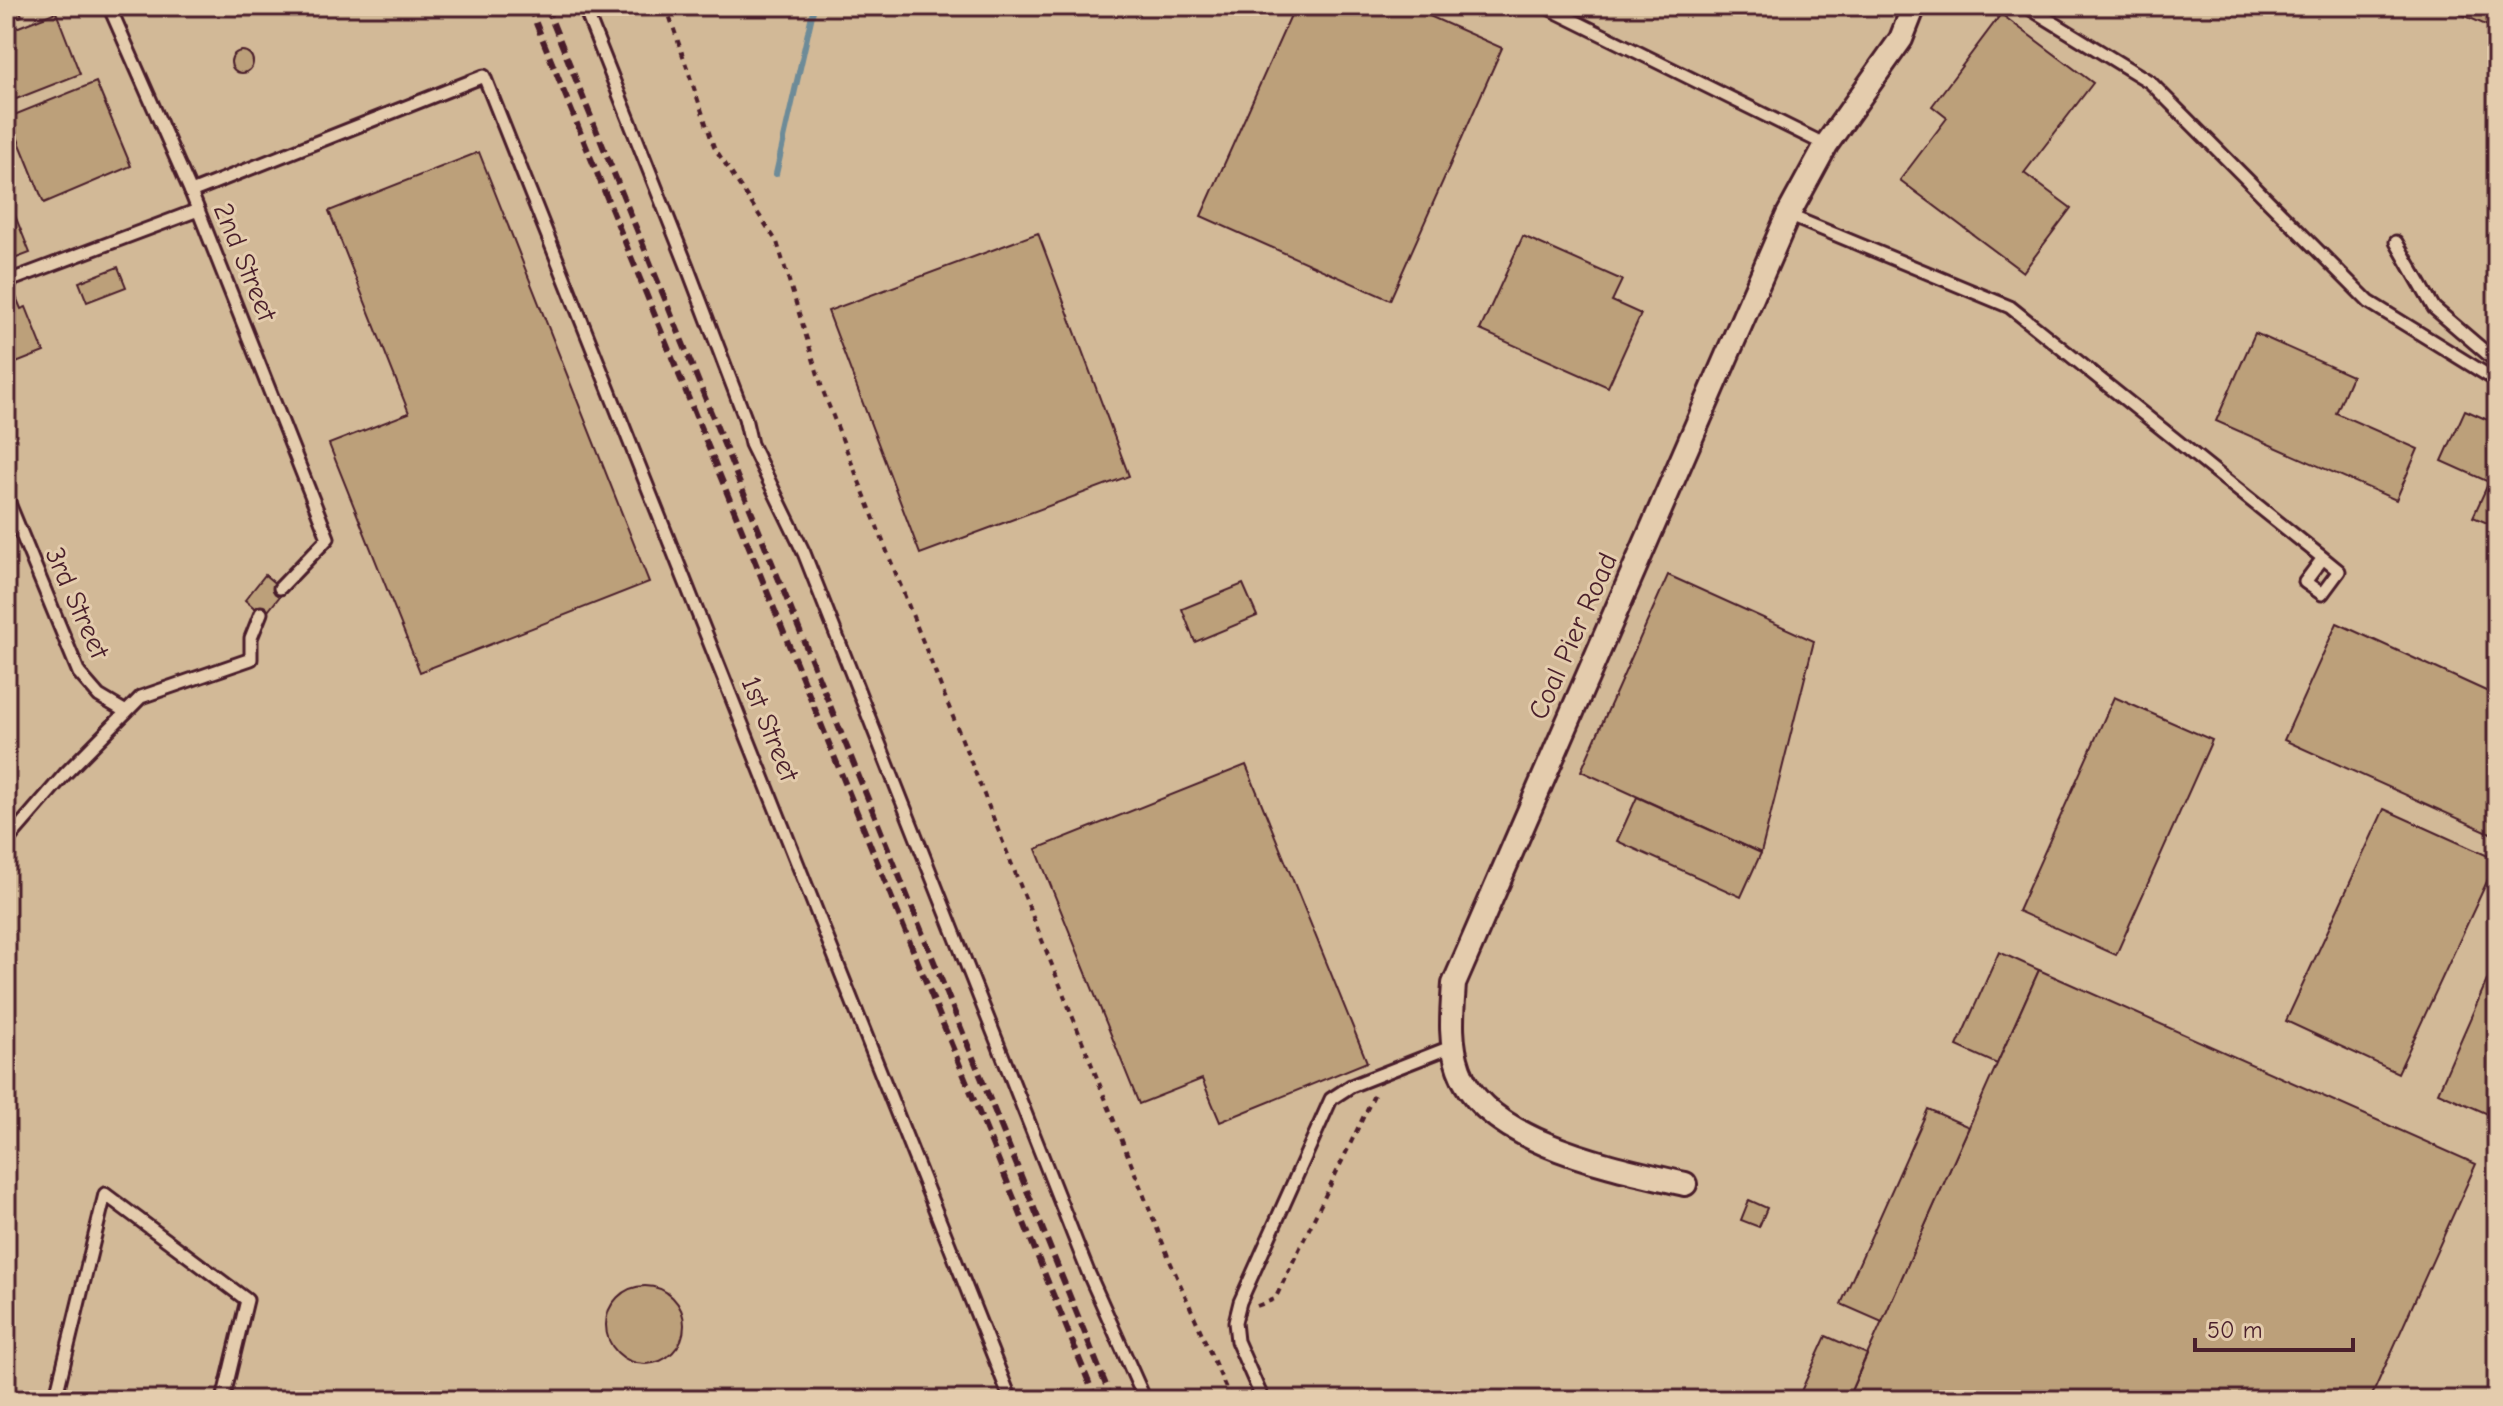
<svg xmlns="http://www.w3.org/2000/svg" width="2503" height="1406" font-family="'Comic Neue',sans-serif">
<style>
.built{fill:#d2b997}
.lines{fill:none;stroke-linecap:round;stroke-linejoin:round}
.stream{stroke:#6d8b98;stroke-width:6}
.building{fill:#bca07a;stroke:#4a1f2b;stroke-width:2}
.service-casing{stroke:#4a1f2b;stroke-width:17}
.minor-casing{stroke:#4a1f2b;stroke-width:28}
.path{stroke:#4a1f2b;stroke-width:4;stroke-dasharray:6 6;stroke-linecap:butt}
.service{stroke:#e4ccad;stroke-width:11}
.minor{stroke:#e4ccad;stroke-width:22}
.rail{stroke:#4a1f2b;stroke-width:6;stroke-dasharray:12 6;stroke-linecap:butt}
.labels{text-anchor:middle;dominant-baseline:central;stroke-width:6;stroke-linejoin:round;paint-order:stroke}
.street-label{font-size:28px;fill:#4a1f2b;stroke:#e4ccad}
</style>
<rect width="100%" height="100%" fill="#e0c8a6"/>
<filter id="ink" filterUnits="userSpaceOnUse"><feTurbulence type="fractalNoise" baseFrequency=".0125" numOctaves="2"/><feDisplacementMap in="SourceGraphic" scale="16" xChannelSelector="R" yChannelSelector="G"/><feConvolveMatrix kernelMatrix="1 2 1 2 8 2 1 2 1" color-interpolation-filters="sRGB"/></filter>
<g filter="url(#ink)">
<rect class="built" x="6" y="6" width="2491" height="1394"/>
<g class="lines">
<polyline class="stream" points="776,174 814,6"/>
</g>
<g class="building">
<polygon points="6,6 18,6 22,16 6,22"/>
<polygon points="1295,6 1407,6 1502,48 1390,300 1201,216"/>
<polygon points="2443,6 2497,6 2497,30"/>
<polygon points="56,12 80,74 6,103 6,32"/>
<polygon points="2001,14 2093,83 2024,173 2071,208 2023,272 1900,180 1947,118 1932,106"/>
<circle cx="242" cy="62" r="11"/>
<polygon points="96,82 131,166 44,203 9,117"/>
<polygon points="479,152 649,582 420,672 329,444 409,413 329,211"/>
<polygon points="14,213 30,253 6,262 6,216"/>
<polygon points="1038,233 1129,476 920,554 828,311"/>
<polygon points="1523,236 1622,280 1612,301 1641,314 1608,387 1480,330"/>
<polygon points="118,267 126,287 87,302 79,282"/>
<polygon points="14,292 21,309 26,307 44,352 6,367 6,295"/>
<polygon points="2255,333 2352,376 2336,413 2418,449 2396,500 2216,421"/>
<polygon points="2465,410 2497,424 2497,527 2473,517 2489,482 2442,461"/>
<polygon points="265,575 284,591 264,616 245,600"/>
<polygon points="1668,575 1814,641 1761,853 1581,771"/>
<polygon points="1243,584 1257,616 1195,642 1182,609"/>
<polygon points="2337,623 2497,696 2497,836 2284,740"/>
<polygon points="2114,697 2212,740 2116,955 2018,911"/>
<polygon points="1246,765 1367,1062 1220,1122 1202,1079 1139,1104 1036,849"/>
<polygon points="1637,797 1761,853 1741,897 1617,841"/>
<polygon points="2384,809 2497,860 2398,1073 2286,1021"/>
<polygon points="1999,952 2039,970 1997,1064 1957,1046"/>
<polygon points="2495,962 2497,962 2497,1118 2438,1092"/>
<polygon points="2039,970 2476,1164 2370,1400 1847,1400"/>
<polygon points="1928,1109 1969,1127 1882,1322 1841,1304"/>
<polygon points="1749,1200 1767,1208 1759,1227 1741,1220"/>
<circle cx="645" cy="1325" r="39"/>
<polygon points="1826,1336 1867,1354 1847,1400 1797,1400"/>
</g>
<g class="lines">
<defs>
<g id="service">
<polyline points="109,6 191,192 328,538 280,588"/>
<polyline points="584,6 687,266 745,418 751,444 804,553 1088,1272 1145,1400"/>
<polyline points="1544,6 1826,145"/>
<polyline points="2026,6 2150,82 2369,302 2497,381"/>
<polyline points="191,192 484,76 1011,1400"/>
<polyline points="1788,215 2010,307 2323,558 2339,571 2322,594 2305,582 2323,558"/>
<polyline points="2396,242 2434,308 2497,362"/>
<polyline points="6,282 198,210"/>
<polyline points="6,496 79,673 99,696 126,712"/>
<polyline points="6,842 65,774 141,697 251,659 251,638 261,613"/>
<polyline points="55,1400 105,1194 247,1300 223,1400"/>
<polyline points="1263,1400 1237,1341 1235,1322 1240,1302 1331,1099 1351,1086 1453,1046"/>
</g>
<path id="minor" d="M1685 1184C1617 1168 1484 1143 1459 1069 1449 1041 1452 1013 1454 984L1788 215 1826 145 1901 39 1914 6"/>
</defs>
<use href="#service" class="service-casing"/>
<use href="#minor" class="minor-casing"/>
<g class="path">
<polyline points="666,6 714,147 777,242 823,391 1170,1261 1231,1400"/>
<polyline points="1257,1306 1275,1299 1374,1095"/>
</g>
<use href="#service" class="service"/>
<use href="#minor" class="minor"/>
<g class="rail">
<polyline points="529,6 1096,1400"/>
<polyline points="546,6 1112,1400"/>
</g>
</g>
</g>
<g class="labels">
<g class="street-label">
<text transform="translate(245 262) rotate(68)">2nd Street</text>
<text transform="translate(77 603) rotate(66)">3rd Street</text>
<text transform="translate(1573 636) rotate(-66)">Coal Pier Road</text>
<text transform="translate(770 729) rotate(68)">1st Street</text>
</g>
</g>
<rect width="2503" height="1406" fill="none" stroke="#e4ccad" stroke-width="32"/>
<rect x="16" y="16" width="2471" height="1374" fill="none" stroke="#4a1f2b" stroke-width="3" filter="url(#ink)"/>
<path d="M2195 1338v12h158v-12" fill="none" stroke="#4a1f2b" stroke-width="4"/>
<text x="2207" y="1338" font-size="24" fill="#4a1f2b" stroke="#e4ccad" stroke-width="6" paint-order="stroke">50 m</text>
</svg>
